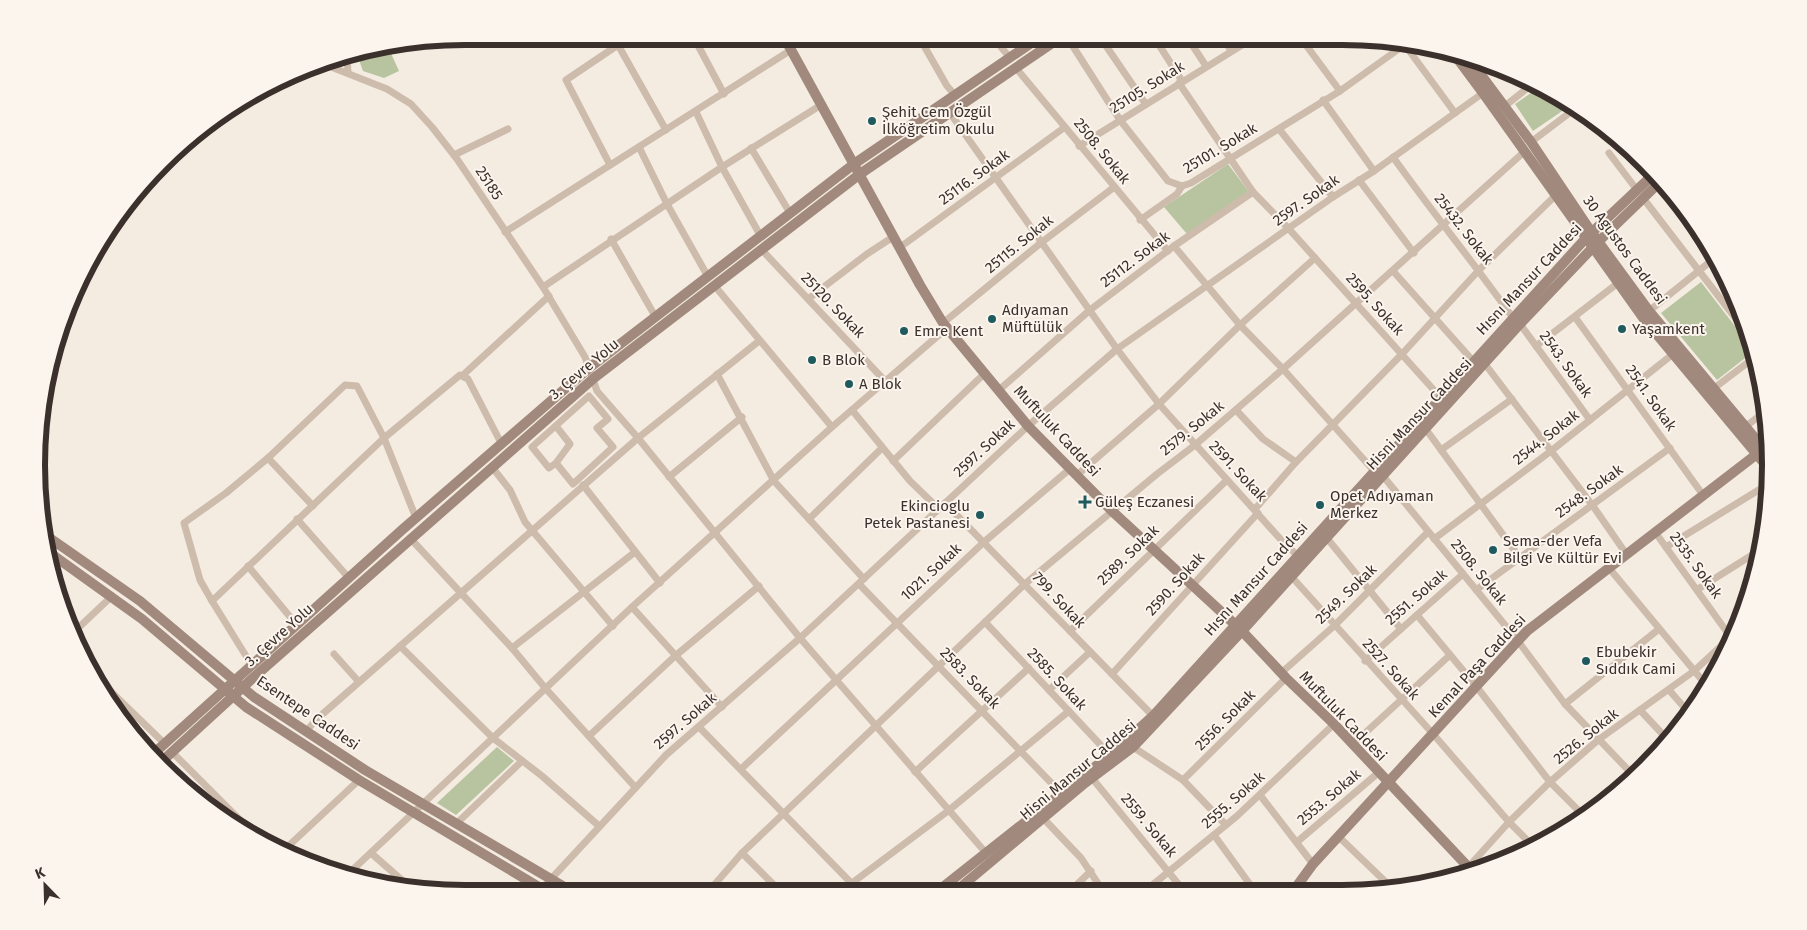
<svg xmlns="http://www.w3.org/2000/svg" width="1807" height="930" font-family="'Fira Sans',sans-serif">
<style>
.green{fill:#b8c4a0}
.lines{fill:none;stroke-linecap:round;stroke-linejoin:round}
.street{stroke:#cdbbac;stroke-width:7}
.secondary{stroke:#a18a7d;stroke-width:10}
.poi-dot{fill:#1f5a5e;stroke:#fbf5ee;stroke-width:2}
.labels{text-anchor:middle;dominant-baseline:central;stroke-width:4;stroke-linejoin:round;paint-order:stroke}
.street-label{font-size:15px;fill:#3b302b;stroke:#fbf5ee}
.poi-label{font-size:15px;fill:#3b302b;stroke:#fbf5ee;text-anchor:start}
.rim{fill:none;stroke:#3b302b;stroke-width:6}
</style>
<rect width="100%" height="100%" fill="#f4ebe1"/>
<g class="green">
<polygon points="389,49 399,71 384,78 363,71 357,54"/>
<polygon points="1541,86 1571,105 1533,131 1515,104"/>
<polygon points="1228,164 1249,192 1187,234 1164,207"/>
<polygon points="1701,282 1754,351 1717,380 1661,313"/>
<polygon points="497,747 514,761 456,815 437,803"/>
</g>
<g class="lines">
<g class="street">
<polyline points="613,36 666,130"/>
<polyline points="693,36 724,94"/>
<polyline points="919,37 947,86 955,95"/>
<polyline points="993,37 1010,58"/>
<polyline points="1067,37 1120,120 1168,181 1182,186 1191,183 1340,91 1407,43"/>
<polyline points="1100,37 1145,103"/>
<polyline points="1154,37 1182,81"/>
<polyline points="1187,37 1206,66"/>
<polyline points="1223,37 1231,51"/>
<polyline points="1300,37 1340,91"/>
<polyline points="1405,45 1455,113"/>
<polyline points="347,56 348,73"/>
<polyline points="321,63 387,89 411,104 432,127 457,159 543,287 585,357 597,391 638,438 800,638 986,853"/>
<polyline points="1016,68 1168,251"/>
<polyline points="1179,83 1253,192"/>
<polyline points="1323,100 1374,171"/>
<polyline points="1505,106 1535,82"/>
<polyline points="950,113 1117,349 1159,404 1284,543 1297,555"/>
<polyline points="1279,129 1333,197"/>
<polyline points="1531,142 1576,108"/>
<polyline points="1079,146 1255,37"/>
<polyline points="639,147 667,204 707,275"/>
<polyline points="751,148 790,213"/>
<polyline points="1609,153 1637,190"/>
<polyline points="454,155 508,129"/>
<path d="M1393 157C1432 212 1474 263 1513 318"/>
<polyline points="610,165 566,80 618,45"/>
<polyline points="1359,180 1414,253"/>
<polyline points="1643,198 1750,337"/>
<polyline points="1140,220 1177,194 1182,186"/>
<polyline points="505,232 791,50"/>
<polyline points="760,235 722,167 821,105"/>
<polyline points="611,239 655,316"/>
<polyline points="1174,246 1240,325 1283,369 1375,472"/>
<polyline points="899,248 1065,127"/>
<polyline points="761,249 885,381"/>
<polyline points="1393,271 1474,362"/>
<polyline points="714,285 832,427"/>
<polyline points="543,287 722,167 696,112"/>
<polyline points="808,299 867,254 893,237"/>
<polyline points="1649,311 1716,257"/>
<polyline points="1575,317 1703,495"/>
<polyline points="943,323 1042,242 1113,188"/>
<polyline points="1520,324 1590,420"/>
<polyline points="1536,346 1618,283"/>
<polyline points="1485,364 1593,506 1627,555"/>
<polyline points="717,374 774,481 864,579"/>
<polyline points="463,375 549,296"/>
<polyline points="1713,389 1755,357"/>
<polyline points="999,390 1090,310 1174,246 1253,192 1289,229 1441,398"/>
<polyline points="852,410 910,481 939,509"/>
<polyline points="1236,410 1263,439 1296,462"/>
<polyline points="556,426 570,444 556,463 549,468 532,447 589,396 608,419 597,428 613,447 573,484 556,463"/>
<polyline points="1745,427 1767,410"/>
<polyline points="1425,428 1520,558"/>
<polyline points="1441,450 1512,399"/>
<polyline points="268,458 345,385 357,386 384,438 416,518"/>
<polyline points="893,461 984,374"/>
<polyline points="492,467 510,490 525,522 613,626"/>
<polyline points="1077,475 1159,404 1240,325 1315,258"/>
<polyline points="1383,476 1518,641 1565,704 1633,775"/>
<polyline points="669,477 742,417"/>
<polyline points="583,485 660,583"/>
<polyline points="945,503 1153,716"/>
<polyline points="1255,509 1296,462 1402,354 1479,270 1556,195"/>
<polyline points="297,519 348,577"/>
<polyline points="809,519 882,448"/>
<polyline points="1655,532 1732,639"/>
<polyline points="1326,537 1401,629"/>
<polyline points="410,538 512,648 546,689 635,787"/>
<polyline points="1434,539 1551,451 1673,354"/>
<polyline points="1666,547 1770,483"/>
<polyline points="248,566 296,624"/>
<polyline points="1609,568 1707,686"/>
<polyline points="1291,576 1434,735 1509,822 1533,846"/>
<polyline points="859,584 1061,793"/>
<polyline points="1698,589 1760,550"/>
<polyline points="1476,590 1670,448"/>
<polyline points="212,601 200,580 184,523 226,493 268,458 313,506"/>
<polyline points="632,607 722,707"/>
<polyline points="1417,615 1476,686 1550,782 1584,816"/>
<polyline points="985,622 1110,755"/>
<polyline points="1070,631 1227,480"/>
<polyline points="74,632 112,596"/>
<polyline points="400,646 493,738 542,776 599,826"/>
<polyline points="512,648 635,552"/>
<polyline points="334,654 359,682"/>
<polyline points="1365,661 1463,574"/>
<polyline points="251,664 212,601 384,438 460,375 468,379 501,443"/>
<polyline points="1281,673 1334,626 1428,532"/>
<polyline points="1112,674 1258,513"/>
<polyline points="99,680 164,743"/>
<polyline points="1049,690 1090,652"/>
<polyline points="1669,690 1690,714"/>
<polyline points="1565,704 1659,629"/>
<polyline points="1640,710 1668,740"/>
<polyline points="699,727 860,892"/>
<polyline points="306,731 318,718 638,438 759,341"/>
<polyline points="589,736 674,657 759,586"/>
<polyline points="1352,745 1450,655"/>
<polyline points="1133,747 1183,780 1226,825"/>
<polyline points="172,752 256,836"/>
<polyline points="741,769 984,542 1071,468"/>
<polyline points="915,772 1029,668"/>
<polyline points="1092,778 1184,891"/>
<polyline points="1183,780 1286,678"/>
<polyline points="1260,795 1313,864"/>
<polyline points="1043,818 1081,858 1103,891"/>
<polyline points="456,824 522,761"/>
<polyline points="1214,835 1254,890"/>
<polyline points="1339,837 1394,890"/>
<polyline points="1297,842 1378,773"/>
<polyline points="282,852 359,780"/>
<polyline points="371,853 412,889"/>
<polyline points="742,853 781,892"/>
<polyline points="1463,873 1509,822 1550,782 1598,740 1694,671 1734,634"/>
<polyline points="346,876 632,607 832,427 947,328"/>
<polyline points="1070,891 1091,871"/>
<polyline points="1145,891 1237,816 1334,724"/>
<polyline points="708,892 742,853 1026,583 1157,474 1195,445 1283,369 1525,151"/>
<polyline points="840,892 948,811 1069,711"/>
<polyline points="538,893 666,755 800,638 1028,426 1117,349 1333,197 1374,171 1483,93"/>
</g>
<g class="secondary">
<polyline points="784,37 920,285 943,323 1028,426 1112,511 1242,631 1286,678 1334,724 1471,870"/>
<polyline points="1451,50 1483,93 1644,319 1769,469"/>
<polyline points="1467,56 1531,142 1592,233 1649,311 1769,455"/>
<polyline points="44,534 140,601 254,697 365,770 573,892"/>
<polyline points="50,553 142,619 246,707 359,780 549,893"/>
<polyline points="152,755 403,529 589,368 854,164 1040,37"/>
<polyline points="159,764 254,677 594,378 860,174 1061,37"/>
<polyline points="1294,890 1313,864 1527,631 1757,454"/>
<polyline points="938,891 1110,755 1153,716 1586,238 1655,173"/>
<polyline points="956,891 1085,783 1133,747 1242,631 1520,324 1598,242 1662,180"/>
</g>
</g>
<g class="poi-dot">
<circle cx="872" cy="121" r="5"/>
<circle cx="992" cy="319" r="5"/>
<circle cx="1622" cy="329" r="5"/>
<circle cx="904" cy="331" r="5"/>
<circle cx="812" cy="360" r="5"/>
<circle cx="849" cy="384" r="5"/>
<path d="M1082.5 494.5h5v5h5v5h-5v5h-5v-5h-5v-5h5z"/>
<circle cx="1320" cy="505" r="5"/>
<circle cx="980" cy="515" r="5"/>
<circle cx="1493" cy="550" r="5"/>
<circle cx="1586" cy="661" r="5"/>
</g>
<g class="labels">
<g class="street-label">
<text transform="translate(1147 87) rotate(-32)">25105. Sokak</text>
<text transform="translate(1220 148) rotate(-31)">25101. Sokak</text>
<text transform="translate(1102 151) rotate(51)">2508. Sokak</text>
<text transform="translate(974 177) rotate(-36)">25116. Sokak</text>
<text transform="translate(489 183) rotate(57)">25185</text>
<text transform="translate(1306 200) rotate(-35)">2597. Sokak</text>
<text transform="translate(1464 229) rotate(52)">25432. Sokak</text>
<text transform="translate(1019 244) rotate(-39)">25115. Sokak</text>
<text transform="translate(1625 250) rotate(54)">30 Agustos Caddesi</text>
<text transform="translate(1135 259) rotate(-37)">25112. Sokak</text>
<text transform="translate(1529 279) rotate(-47)">Hısnı Mansur Caddesi</text>
<text transform="translate(1375 304) rotate(48)">2595. Sokak</text>
<text transform="translate(833 305) rotate(46)">25120. Sokak</text>
<text transform="translate(1566 364) rotate(54)">2543. Sokak</text>
<text transform="translate(584 369) rotate(-40)">3. Çevre Yolu</text>
<text transform="translate(1651 398) rotate(55)">2541. Sokak</text>
<text transform="translate(1419 414) rotate(-47)">Hisni Mansur Caddesi</text>
<text transform="translate(1192 428) rotate(-39)">2579. Sokak</text>
<text transform="translate(1057 431) rotate(47)">Muftuluk Caddesi</text>
<text transform="translate(1546 437) rotate(-38)">2544. Sokak</text>
<text transform="translate(984 448) rotate(-43)">2597. Sokak</text>
<text transform="translate(1238 471) rotate(47)">2591. Sokak</text>
<text transform="translate(1589 491) rotate(-36)">2548. Sokak</text>
<text transform="translate(1128 555) rotate(-44)">2589. Sokak</text>
<text transform="translate(1696 565) rotate(54)">2535. Sokak</text>
<text transform="translate(931 572) rotate(-43)">1021. Sokak</text>
<text transform="translate(1479 572) rotate(51)">2508. Sokak</text>
<text transform="translate(1256 579) rotate(-48)">Hısnı Mansur Caddesi</text>
<text transform="translate(1175 584) rotate(-48)">2590. Sokak</text>
<text transform="translate(1346 594) rotate(-44)">2549. Sokak</text>
<text transform="translate(1416 597) rotate(-41)">2551. Sokak</text>
<text transform="translate(1059 600) rotate(47)">799. Sokak</text>
<text transform="translate(279 635) rotate(-42)">3. Çevre Yolu</text>
<text transform="translate(1477 666) rotate(-47)">Kemal Paşa Caddesi</text>
<text transform="translate(1391 669) rotate(48)">2527. Sokak</text>
<text transform="translate(970 678) rotate(46)">2583. Sokak</text>
<text transform="translate(1057 679) rotate(47)">2585. Sokak</text>
<text transform="translate(308 713) rotate(34)">Esentepe Caddesi</text>
<text transform="translate(1343 716) rotate(46)">Muftuluk Caddesi</text>
<text transform="translate(1225 720) rotate(-45)">2556. Sokak</text>
<text transform="translate(685 721) rotate(-41)">2597. Sokak</text>
<text transform="translate(1586 736) rotate(-39)">2526. Sokak</text>
<text transform="translate(1078 770) rotate(-40)">Hisni Mansur Caddesi</text>
<text transform="translate(1329 797) rotate(-40)">2553. Sokak</text>
<text transform="translate(1233 800) rotate(-41)">2555. Sokak</text>
<text transform="translate(1149 825) rotate(50)">2559. Sokak</text>
</g>
<g class="poi-label">
<text x="882" y="112">Şehit Cem Özgül<tspan x="882" dy="17">İlköğretim Okulu</tspan></text>
<text x="1002" y="310">Adıyaman<tspan x="1002" dy="17">Müftülük</tspan></text>
<text x="1632" y="329">Yaşamkent</text>
<text x="914" y="331">Emre Kent</text>
<text x="822" y="360">B Blok</text>
<text x="859" y="384">A Blok</text>
<text x="1330" y="496">Opet Adıyaman<tspan x="1330" dy="17">Merkez</tspan></text>
<text x="1095" y="502">Güleş Eczanesi</text>
<text x="970" y="506" text-anchor="end">Ekincioglu<tspan x="970" dy="17">Petek Pastanesi</tspan></text>
<text x="1503" y="541">Sema-der Vefa<tspan x="1503" dy="17">Bilgi Ve Kültür Evi</tspan></text>
<text x="1596" y="652">Ebubekir<tspan x="1596" dy="17">Sıddık Cami</tspan></text>
</g>
</g>
<path d="M0 0H1807V930H0ZM465 45H1342A420 420 0 0 1 1762 465V465A420 420 0 0 1 1342 885H465A420 420 0 0 1 45 465V465A420 420 0 0 1 465 45Z" fill="#fbf5ee" fill-rule="evenodd"/>
<path class="rim" d="M465 45H1342A420 420 0 0 1 1762 465V465A420 420 0 0 1 1342 885H465A420 420 0 0 1 45 465V465A420 420 0 0 1 465 45Z"/>
<g transform="translate(45 885) rotate(337)" stroke="#fbf5ee" stroke-width="4" paint-order="stroke">
<path d="M0-4L9 19L0 12L-9 19Z" fill="#3b302b"/>
<text y="-8" font-size="14" font-weight="bold" text-anchor="middle" fill="#3b302b">K</text>
</g>
</svg>
